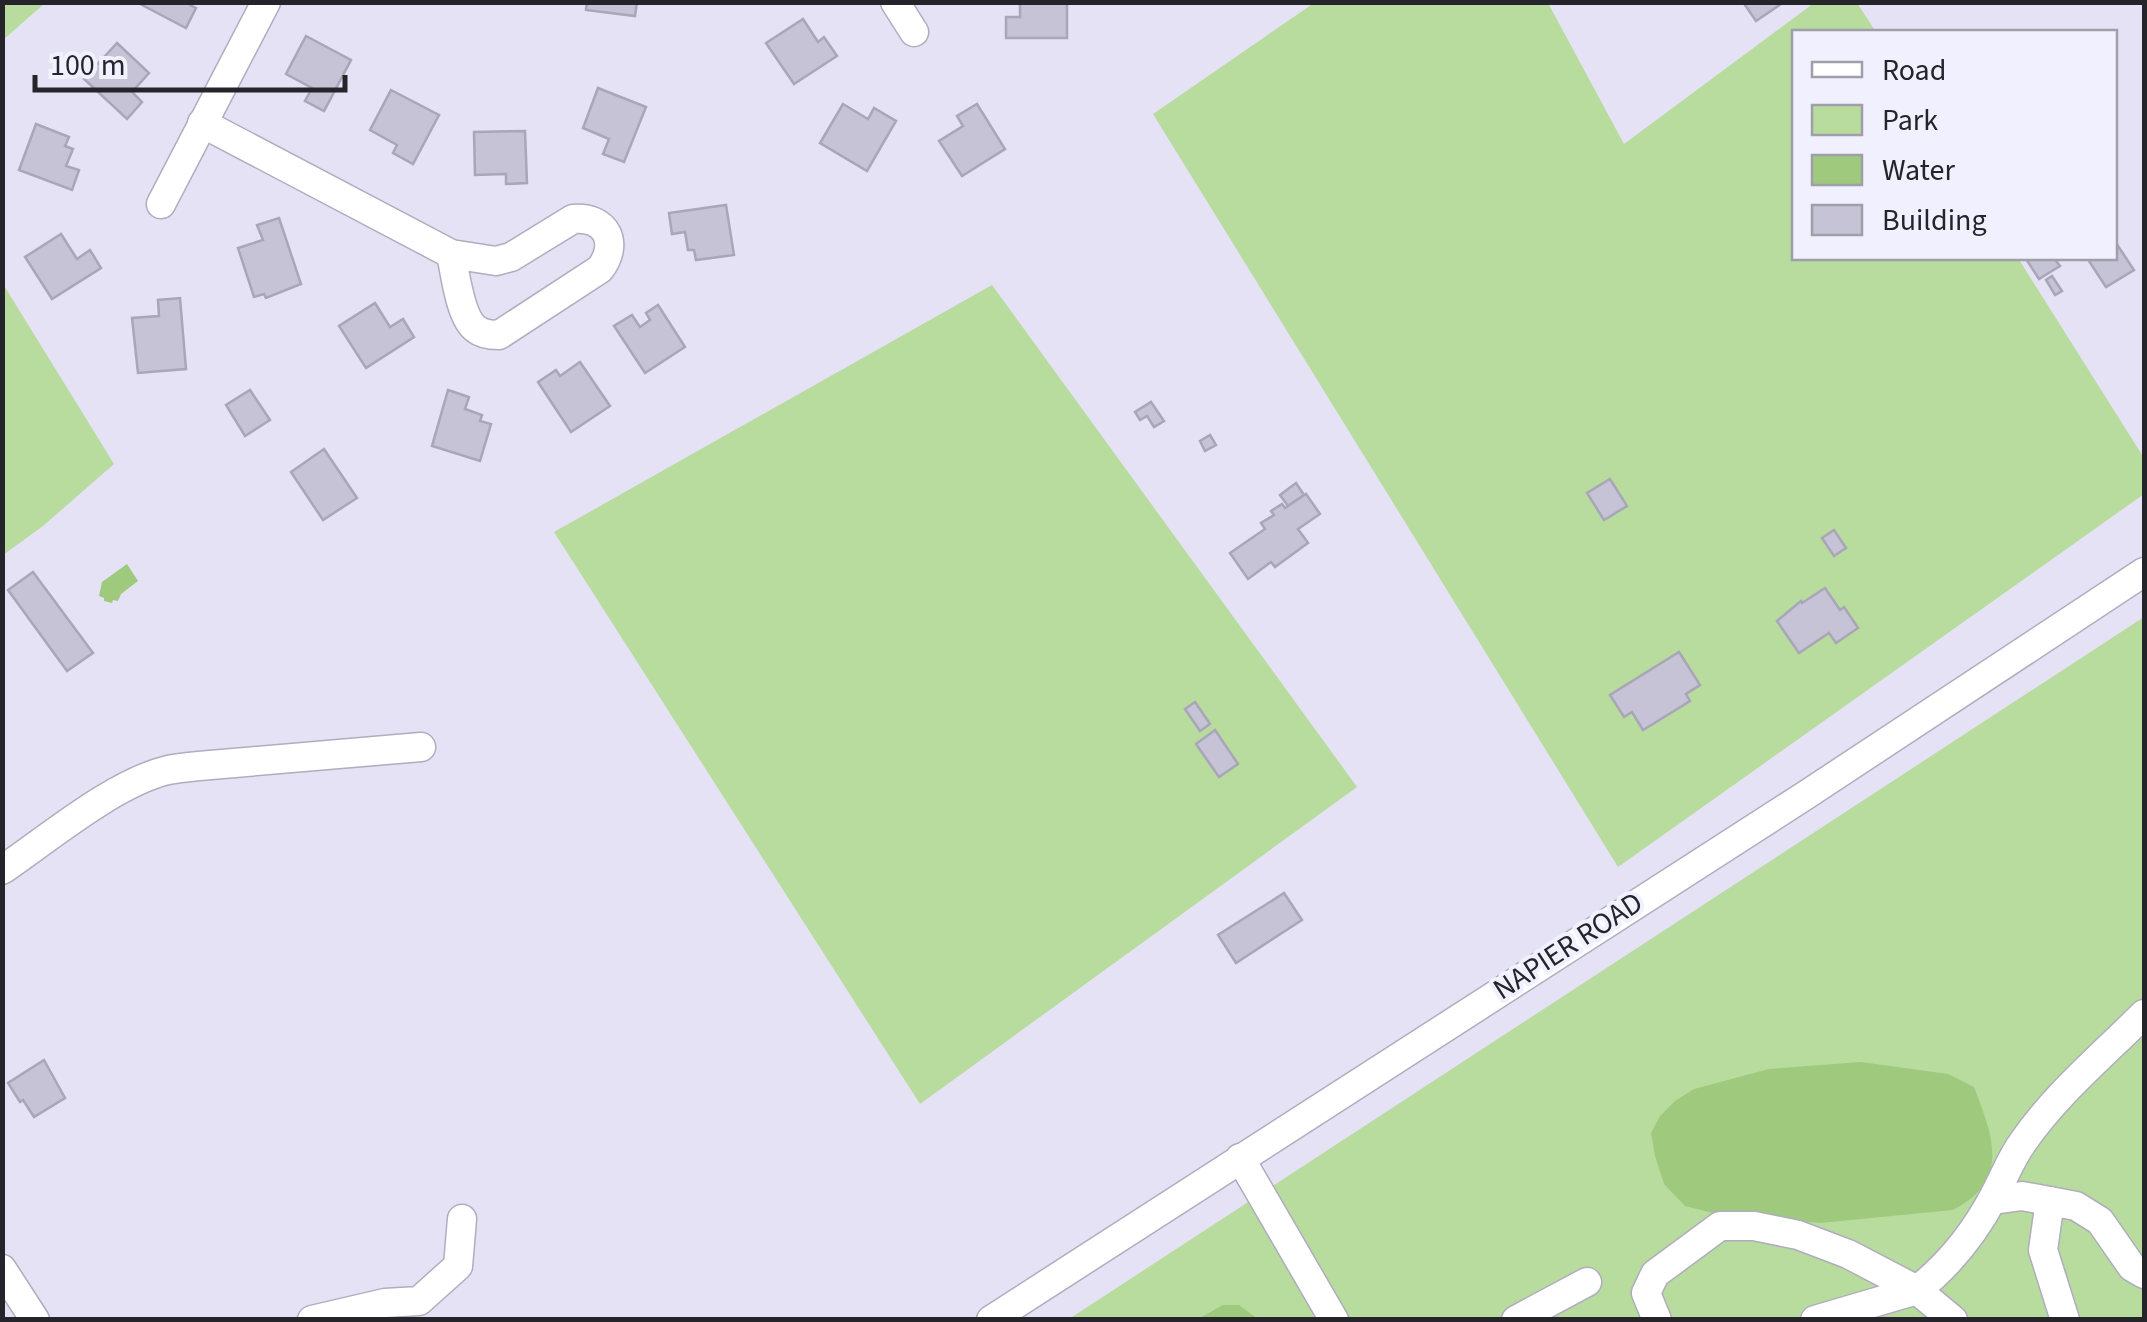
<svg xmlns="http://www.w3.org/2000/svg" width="2147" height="1322" font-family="'Source Sans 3',sans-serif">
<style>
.green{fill:#b8db9e}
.water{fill:#9fca7d}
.building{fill:#c5c3d5;stroke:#a8a6b7;stroke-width:2.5}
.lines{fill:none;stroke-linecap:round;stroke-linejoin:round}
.minor-casing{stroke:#afadbe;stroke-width:31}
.minor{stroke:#fff;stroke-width:28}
.labels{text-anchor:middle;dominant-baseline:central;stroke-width:8;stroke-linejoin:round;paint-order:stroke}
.street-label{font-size:30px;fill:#25242b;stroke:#f1f0fe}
</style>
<rect width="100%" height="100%" fill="#e4e2f4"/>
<g class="green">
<polygon points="3,2 45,2 45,3 3,40"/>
<polygon points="1314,3 1548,3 1624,144 1814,3 1857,3 1876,32 1794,32 1794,258 2018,258 2144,458 2144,494 1618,867 1153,114"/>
<polygon points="3,284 114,464 43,526 3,555"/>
<polygon points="992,285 1357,787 920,1104 554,532"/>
<polygon points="2144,617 2144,1319 1069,1319"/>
</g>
<g class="water">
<polygon points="127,564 138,581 121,594 118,601 113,600 112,603 104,601 104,598 99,596 102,582"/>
<path d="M1861 1062 1948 1074 1974 1087C1993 1137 2011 1180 1953 1210L1820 1223 1717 1214 1685 1206 1664 1184 1655 1156 1651 1133 1660 1116 1675 1101 1694 1089 1769 1069Z"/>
<polygon points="1223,1305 1239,1305 1258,1319 1198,1319"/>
</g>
<g class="building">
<polygon points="143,2 191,2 190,5 196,8 186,28 142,5"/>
<polygon points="587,2 637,2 635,16 586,10"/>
<polygon points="1020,2 1067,2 1067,38 1006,38 1006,17 1020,17"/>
<polygon points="1743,2 1784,2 1756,21"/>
<polygon points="803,19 818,42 824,37 837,56 794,84 766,43"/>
<polygon points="306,36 351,60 324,111 305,101 312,88 286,74"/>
<polygon points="117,43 149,73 132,92 142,102 127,119 84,79"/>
<polygon points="598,88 646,107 624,162 603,154 609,139 583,128"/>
<polygon points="391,90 439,115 413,164 393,153 397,145 370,130"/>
<polygon points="843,104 868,119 874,108 896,121 867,171 820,143"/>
<polygon points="977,104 1005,149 962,176 939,141 963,126 957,116"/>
<polygon points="36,124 69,137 65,146 73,149 66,166 79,170 72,190 19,170"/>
<polygon points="525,131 527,183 506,184 506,174 475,175 474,132"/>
<polygon points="726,205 734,255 696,260 694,250 688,250 685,232 672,234 669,213"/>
<polygon points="279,218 301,284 266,298 264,294 254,297 238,248 263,240 257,225"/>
<polygon points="61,234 77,259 90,250 101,268 52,299 25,257"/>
<polygon points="2114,240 2134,270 2106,287 2087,258 2114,258"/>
<polygon points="2029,258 2054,258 2060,266 2039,279 2026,259"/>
<polygon points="2052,276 2062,291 2055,295 2046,280"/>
<polygon points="180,298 186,369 138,373 132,318 159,316 158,300"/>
<polygon points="375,303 390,327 403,319 414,337 366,368 339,326"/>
<polygon points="658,305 685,347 645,373 614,326 632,315 640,327 650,320 646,313"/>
<polygon points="580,362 610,406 571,432 538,382 556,370 560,376"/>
<polygon points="250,390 270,420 245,436 226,405"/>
<polygon points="448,390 469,397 465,409 482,415 480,421 491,424 480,461 432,446"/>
<polygon points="1151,402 1164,421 1154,427 1147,416 1140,420 1135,412"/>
<polygon points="1210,435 1216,445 1205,451 1200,441"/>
<polygon points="324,449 357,498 323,520 291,472"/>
<polygon points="1610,479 1627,506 1604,520 1587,493"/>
<polygon points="1296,483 1304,495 1288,506 1280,495"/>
<polygon points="1306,494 1320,514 1298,529 1308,543 1275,567 1271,562 1248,579 1230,553 1265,529 1261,523 1274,515 1271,511 1282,504 1285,508"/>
<polygon points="1834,530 1846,548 1834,556 1822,538"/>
<polygon points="33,572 93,653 67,671 8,590"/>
<polygon points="1825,588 1840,610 1844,607 1858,628 1836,643 1829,633 1799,653 1777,621 1801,601 1802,603"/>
<polygon points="1679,652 1700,685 1686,694 1690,701 1643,730 1632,712 1624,717 1610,695"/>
<polygon points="1195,702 1210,724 1200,731 1185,709"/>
<polygon points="1215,730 1238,764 1219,777 1196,744"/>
<polygon points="1284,893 1302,920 1236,963 1218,935"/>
<polygon points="44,1060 65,1098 34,1117 23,1100 20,1102 8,1083"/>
</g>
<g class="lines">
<defs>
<g id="minor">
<polyline points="895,2 914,32"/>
<path d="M202 123 451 254C455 272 460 318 476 329 482 334 492 335 499 335L600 269C620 243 606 216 573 219L511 257 496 261 451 254"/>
<polyline points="161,204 266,2"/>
<path d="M2 870C49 838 114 783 168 770 178 768 189 767 199 766L421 747"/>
<polyline points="1240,1158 1334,1320"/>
<polyline points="1993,1200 2022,1196 2076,1206 2100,1221 2132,1267 2144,1274"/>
<polyline points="2050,1201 2043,1250 2065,1320"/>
<polyline points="2,1269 35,1320"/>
<polyline points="312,1320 385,1303 419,1301 458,1266 462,1219"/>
<polyline points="991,1320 1806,795 2144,572"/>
<polyline points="1516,1320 1587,1282"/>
<path d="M1657 1320 1646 1293 1655 1274 1720 1226H1754L1798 1235 1848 1254 1917 1290C1949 1265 1975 1232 1994 1196 2004 1178 2011 1158 2023 1142 2056 1094 2103 1055 2144 1014"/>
<polyline points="1815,1320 1917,1290 1953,1320"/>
</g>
</defs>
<use href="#minor" class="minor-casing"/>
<use href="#minor" class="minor"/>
</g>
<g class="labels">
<g class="street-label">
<text transform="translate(1568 946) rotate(-33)">NAPIER ROAD</text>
</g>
</g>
<rect width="2147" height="1322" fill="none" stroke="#25242b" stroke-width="10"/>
<rect x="1792" y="30" width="325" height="230" fill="#f1f0fe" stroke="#9f9eaa" stroke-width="2.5"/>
<rect x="1812" y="62" width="50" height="15" fill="#ffffff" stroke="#9f9eaa" stroke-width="2.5"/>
<text x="1882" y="80" font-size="30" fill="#25242b">Road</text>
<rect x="1812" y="105" width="50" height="30" fill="#b8db9e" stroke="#9f9eaa" stroke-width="2.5"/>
<text x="1882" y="130" font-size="30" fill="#25242b">Park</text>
<rect x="1812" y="155" width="50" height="30" fill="#9fca7d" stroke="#9f9eaa" stroke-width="2.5"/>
<text x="1882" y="180" font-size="30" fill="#25242b">Water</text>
<rect x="1812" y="205" width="50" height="30" fill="#c5c3d5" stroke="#9f9eaa" stroke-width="2.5"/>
<text x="1882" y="230" font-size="30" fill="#25242b">Building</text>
<path d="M35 75v15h310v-15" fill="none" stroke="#25242b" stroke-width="5"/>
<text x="50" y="75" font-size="30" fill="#25242b" stroke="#f1f0fe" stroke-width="8" paint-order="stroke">100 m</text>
</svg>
